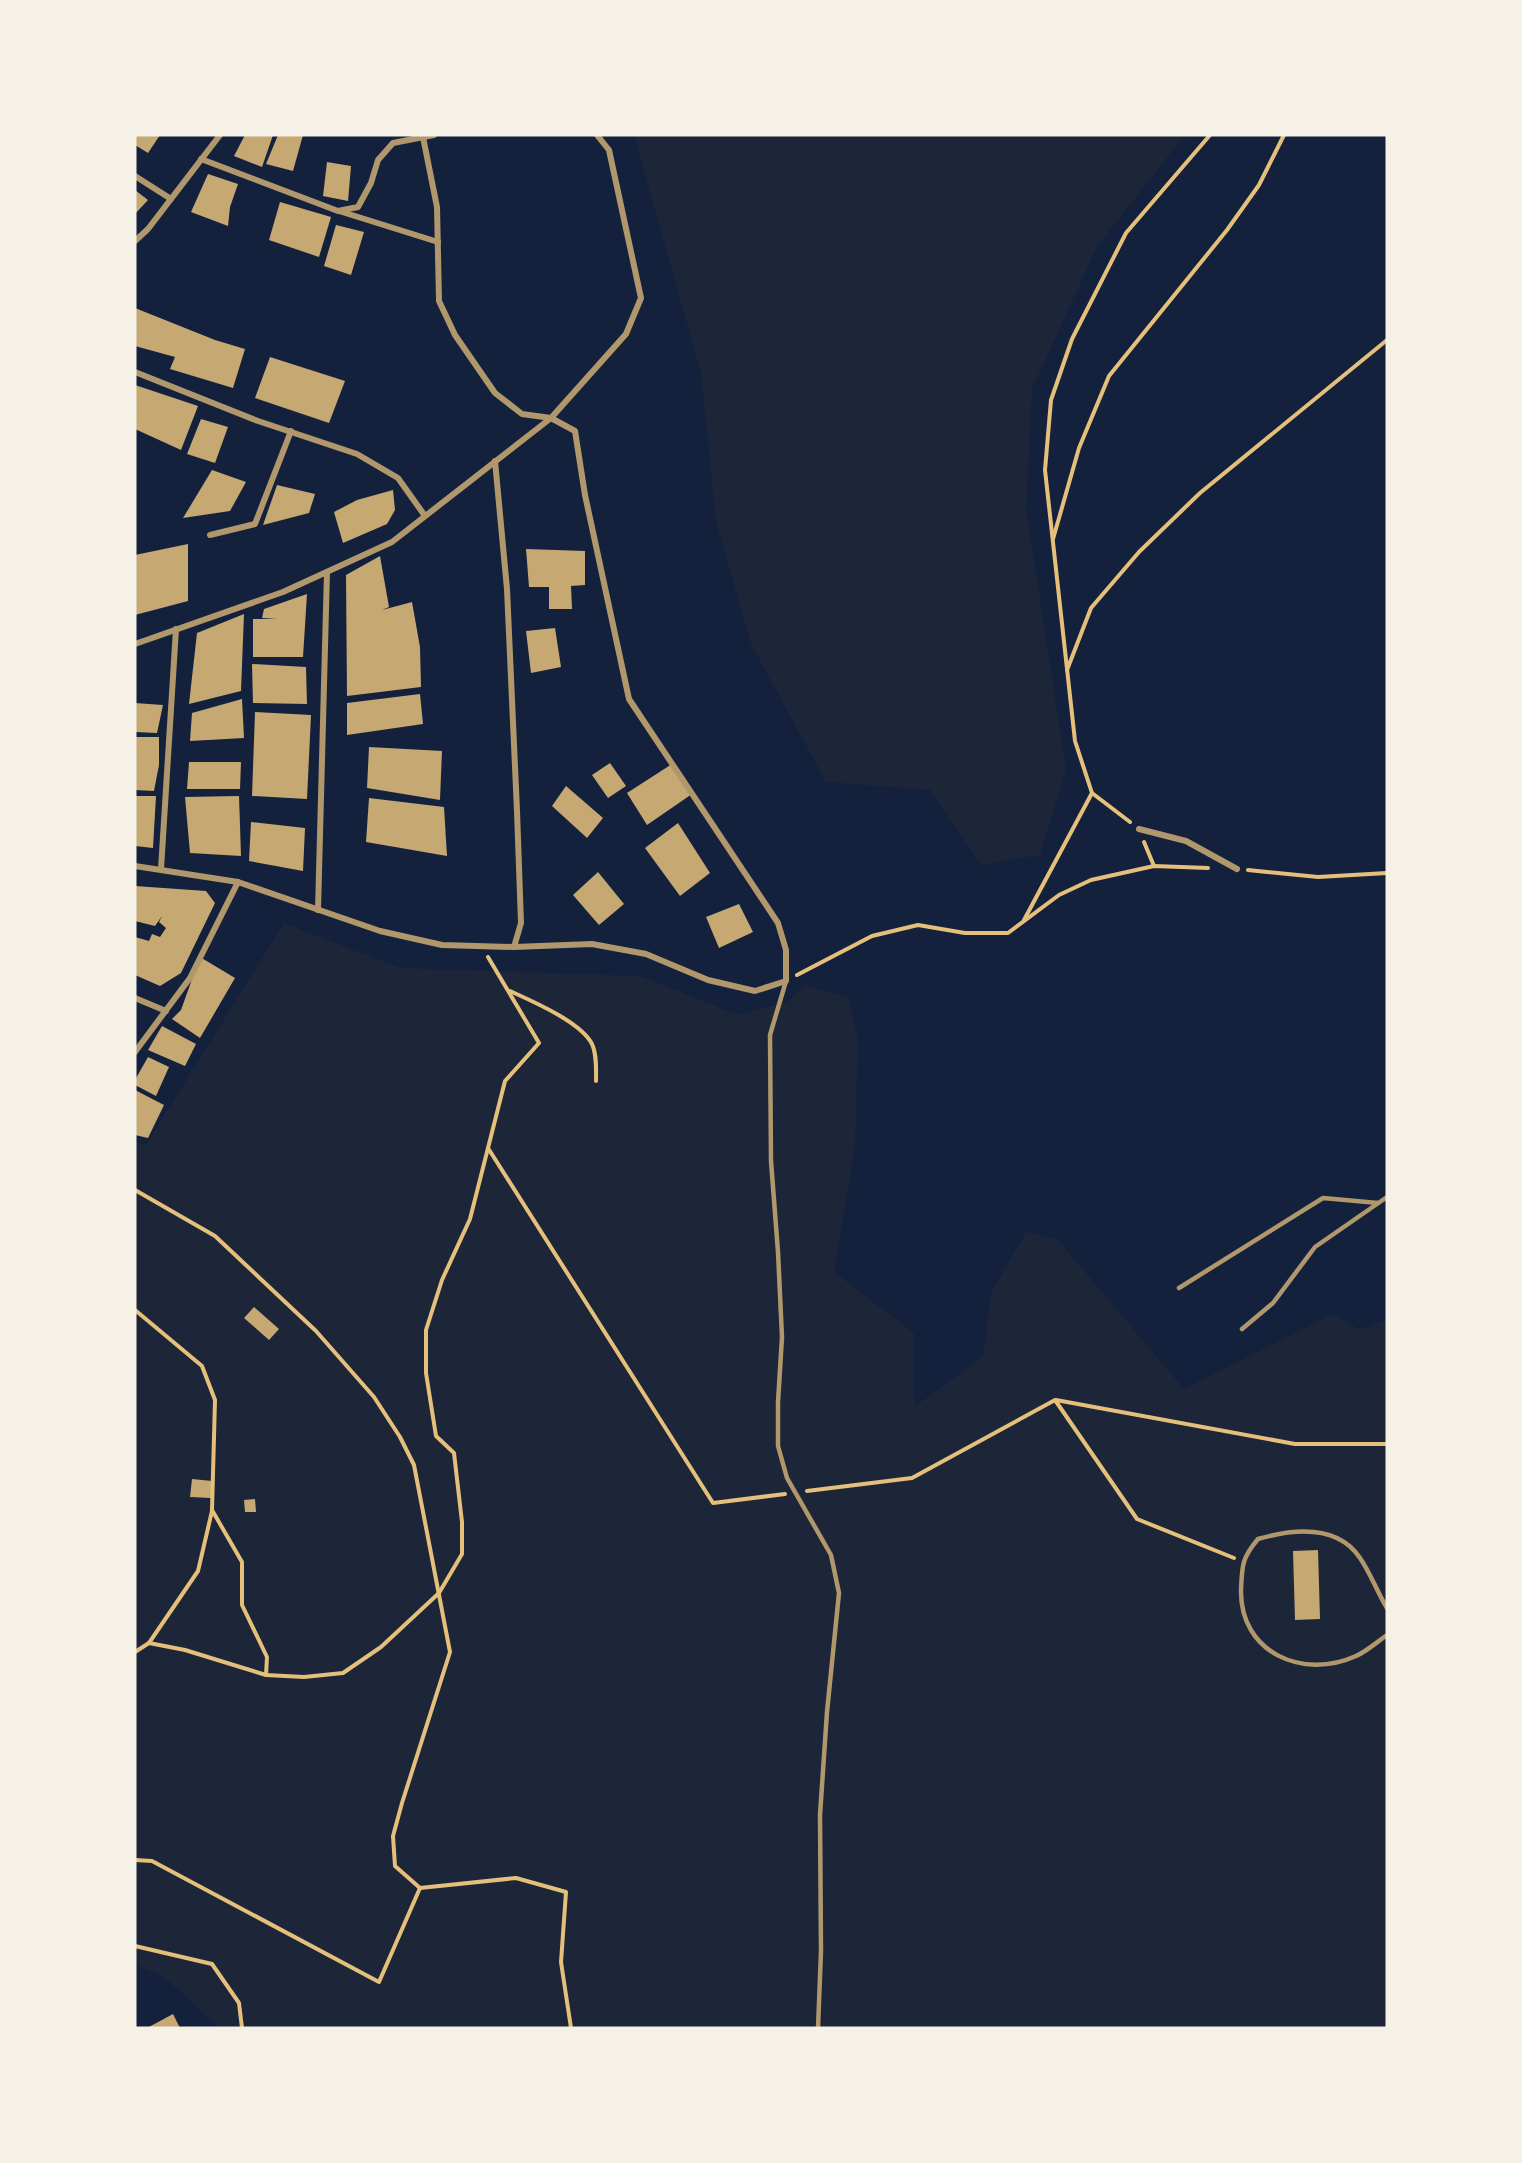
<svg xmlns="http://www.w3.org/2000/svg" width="1522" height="2163" font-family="'Crimson Pro',serif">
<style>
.green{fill:#1d2539}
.building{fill:#c6a872}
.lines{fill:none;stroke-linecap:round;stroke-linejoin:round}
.path{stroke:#e5c07b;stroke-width:4}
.service{stroke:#b1986c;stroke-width:4.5}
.minor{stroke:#b1986c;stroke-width:6}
</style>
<rect width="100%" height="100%" fill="#14213d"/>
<g class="green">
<polygon points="634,135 1185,135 1098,245 1032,389 1026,508 1066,769 1040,855 981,865 930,790 826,782 751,644 716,522 701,373"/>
<polygon points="284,923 400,968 640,976 738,1015 789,1001 804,985 848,997 858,1040 855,1147 834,1272 914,1333 914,1407 983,1357 991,1293 1026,1232 1058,1240 1184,1389 1333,1314 1360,1330 1387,1319 1387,2028 213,2028 215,2024 163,1976 135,1965 135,1142 146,1145"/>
</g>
<g class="building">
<polygon points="135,135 160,135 148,153 135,145"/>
<polygon points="245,135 273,135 262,167 234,156"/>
<polygon points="278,135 303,135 293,171 266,164"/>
<polygon points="327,162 351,166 348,201 323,196"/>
<polygon points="208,174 238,184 230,207 228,226 191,212"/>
<polygon points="135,190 148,200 135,214"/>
<polygon points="280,202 331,217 319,257 269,240"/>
<polygon points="336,225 364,232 351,275 324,266"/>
<polygon points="135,308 215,340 245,349 233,388 170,369 175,357 135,346"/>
<polygon points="270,357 345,381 329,423 255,398"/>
<polygon points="135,385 198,406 181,450 135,429"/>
<polygon points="201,419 228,427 215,463 187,454"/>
<polygon points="212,470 246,482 230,511 183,518"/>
<polygon points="277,485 315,494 309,513 263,525"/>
<polygon points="393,490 395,510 387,524 343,543 334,512 357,500"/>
<polygon points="188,544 188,601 135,615 135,555"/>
<polygon points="526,549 585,551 585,585 571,586 572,609 549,609 549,587 529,587"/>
<polygon points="380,556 389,607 382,610 412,602 420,647 421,687 347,696 346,575"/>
<polygon points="307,594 303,657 253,657 253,619 277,619 262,618 264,609"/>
<polygon points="244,614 241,691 189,704 197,633"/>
<polygon points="555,628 561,667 531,673 526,631"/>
<polygon points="252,664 306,667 307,704 253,703"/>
<polygon points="420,694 423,724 347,735 347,703"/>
<polygon points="242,699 244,738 190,741 192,713"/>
<polygon points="135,703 163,705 157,733 135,732"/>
<polygon points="255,712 311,715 307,799 252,796"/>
<polygon points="135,737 159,737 159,765 154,791 135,790"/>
<polygon points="369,747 442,751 440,800 367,788"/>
<polygon points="189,762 241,762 240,789 187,789"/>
<polygon points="610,763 626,786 608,798 592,775"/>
<polygon points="672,764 692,794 647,825 627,793"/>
<polygon points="566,786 603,818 587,838 552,806"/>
<polygon points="135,796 156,796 153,848 135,846"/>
<polygon points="239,796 241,856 190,853 185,797"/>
<polygon points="369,798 444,807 447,856 366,842"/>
<polygon points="251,822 305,828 303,871 249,861"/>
<polygon points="678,823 710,873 680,896 645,848"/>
<polygon points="598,872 624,904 599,925 573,895"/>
<polygon points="135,886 206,891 215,903 181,973 160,986 135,975 135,937 149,941 152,934 160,937 166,928 159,922 162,916 155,926 135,921"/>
<polygon points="739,904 753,932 719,948 706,917"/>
<polygon points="200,957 235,978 200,1038 172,1019 181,1010"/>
<polygon points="162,1026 196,1044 185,1066 148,1050"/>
<polygon points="148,1057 169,1067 156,1096 135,1085 135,1080"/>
<polygon points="135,1090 164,1105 148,1138 135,1135"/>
<polygon points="254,1307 279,1329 269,1340 244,1318"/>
<polygon points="192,1479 212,1481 211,1498 190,1497"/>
<polygon points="255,1499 256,1512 245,1512 244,1500"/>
<polygon points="1318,1550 1320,1619 1295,1620 1293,1551"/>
<polygon points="173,2014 180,2028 147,2028"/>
</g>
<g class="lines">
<g class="path">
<polyline points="1053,539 1079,448 1109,376 1227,230 1259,185 1284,135"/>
<polyline points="1067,670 1091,608 1139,552 1200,493 1387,340"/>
<polyline points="1130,822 1092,793 1075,741 1045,470 1051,400 1072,339 1126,233 1210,135"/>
<polyline points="1144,842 1154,866"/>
<polyline points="1248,870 1318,877 1387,873"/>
<polyline points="1024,920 1092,793"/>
<polyline points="797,975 872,936 918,925 965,933 1008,933 1059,895 1091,880 1154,866 1208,868"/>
<path d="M510 991C532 1001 581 1022 592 1044 597 1055 596 1069 596 1081"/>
<polyline points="488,1148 713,1503 785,1494"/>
<polyline points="135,1190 215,1236 316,1331 374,1397 400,1437 414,1465 450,1652 402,1803 393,1836 395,1866 420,1888 516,1878 566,1892 561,1962 571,2028"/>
<polyline points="135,1310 202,1366 215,1400 212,1510 242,1562 242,1605 267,1657 266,1675"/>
<polyline points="1056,1400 1295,1444 1387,1444"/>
<polyline points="807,1491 912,1478 1055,1400 1137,1519 1234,1558"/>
<polyline points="149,1643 198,1571 212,1511"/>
<polyline points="135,1652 149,1643 185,1650 266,1675 304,1677 343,1673 381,1647 439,1593 462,1554 462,1522 454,1453 436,1436 426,1373 426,1330 442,1280 470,1219 505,1081 539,1043 488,957"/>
<polyline points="135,1860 152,1861 379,1982 420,1888"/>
<polyline points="135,1946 212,1964 239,2003 242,2028"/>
</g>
<g class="service">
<polyline points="786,981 770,1035 771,1161 778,1252 782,1337 778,1402 778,1446 787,1478 831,1555 839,1593 827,1712 820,1815 821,1951 818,2028"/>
<polyline points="1179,1288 1323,1198 1378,1203"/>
<polyline points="1242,1329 1273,1303 1315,1247 1387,1197"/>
<path d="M1387 1608C1377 1592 1371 1574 1360 1558 1337 1524 1293 1529 1258 1539 1242 1558 1242 1565 1241 1590 1240 1653 1303 1680 1356 1656 1367 1651 1377 1642 1387 1635"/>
</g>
<g class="minor">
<polyline points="201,159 338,211 358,207 371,183 378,160 393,143 434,135"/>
<polyline points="135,176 171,199"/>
<polyline points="339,211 438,242"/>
<polyline points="135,241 148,229 220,135"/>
<polyline points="135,372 258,421 357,454 398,478 425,516"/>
<polyline points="495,461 507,589 517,811 521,923 514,947"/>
<polyline points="210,535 255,524 291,431"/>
<polyline points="135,644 283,592 392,542 551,418 626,334 641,298 609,150 597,135"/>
<polyline points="1139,829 1186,841 1237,869"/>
<polyline points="135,866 238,882 380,931 442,945 514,947 592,944 646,954 708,980 755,991 786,981 786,950 778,923 629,699 585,495 575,431 551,418 522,414 495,393 455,335 439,301 437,207 423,137"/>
<polyline points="161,869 176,629"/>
<polyline points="318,910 327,572"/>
<polyline points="135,998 166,1011"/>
<polyline points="135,1052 190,978 238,882"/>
</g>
</g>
<rect width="1522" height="2163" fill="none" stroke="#f6f1e7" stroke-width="273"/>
</svg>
